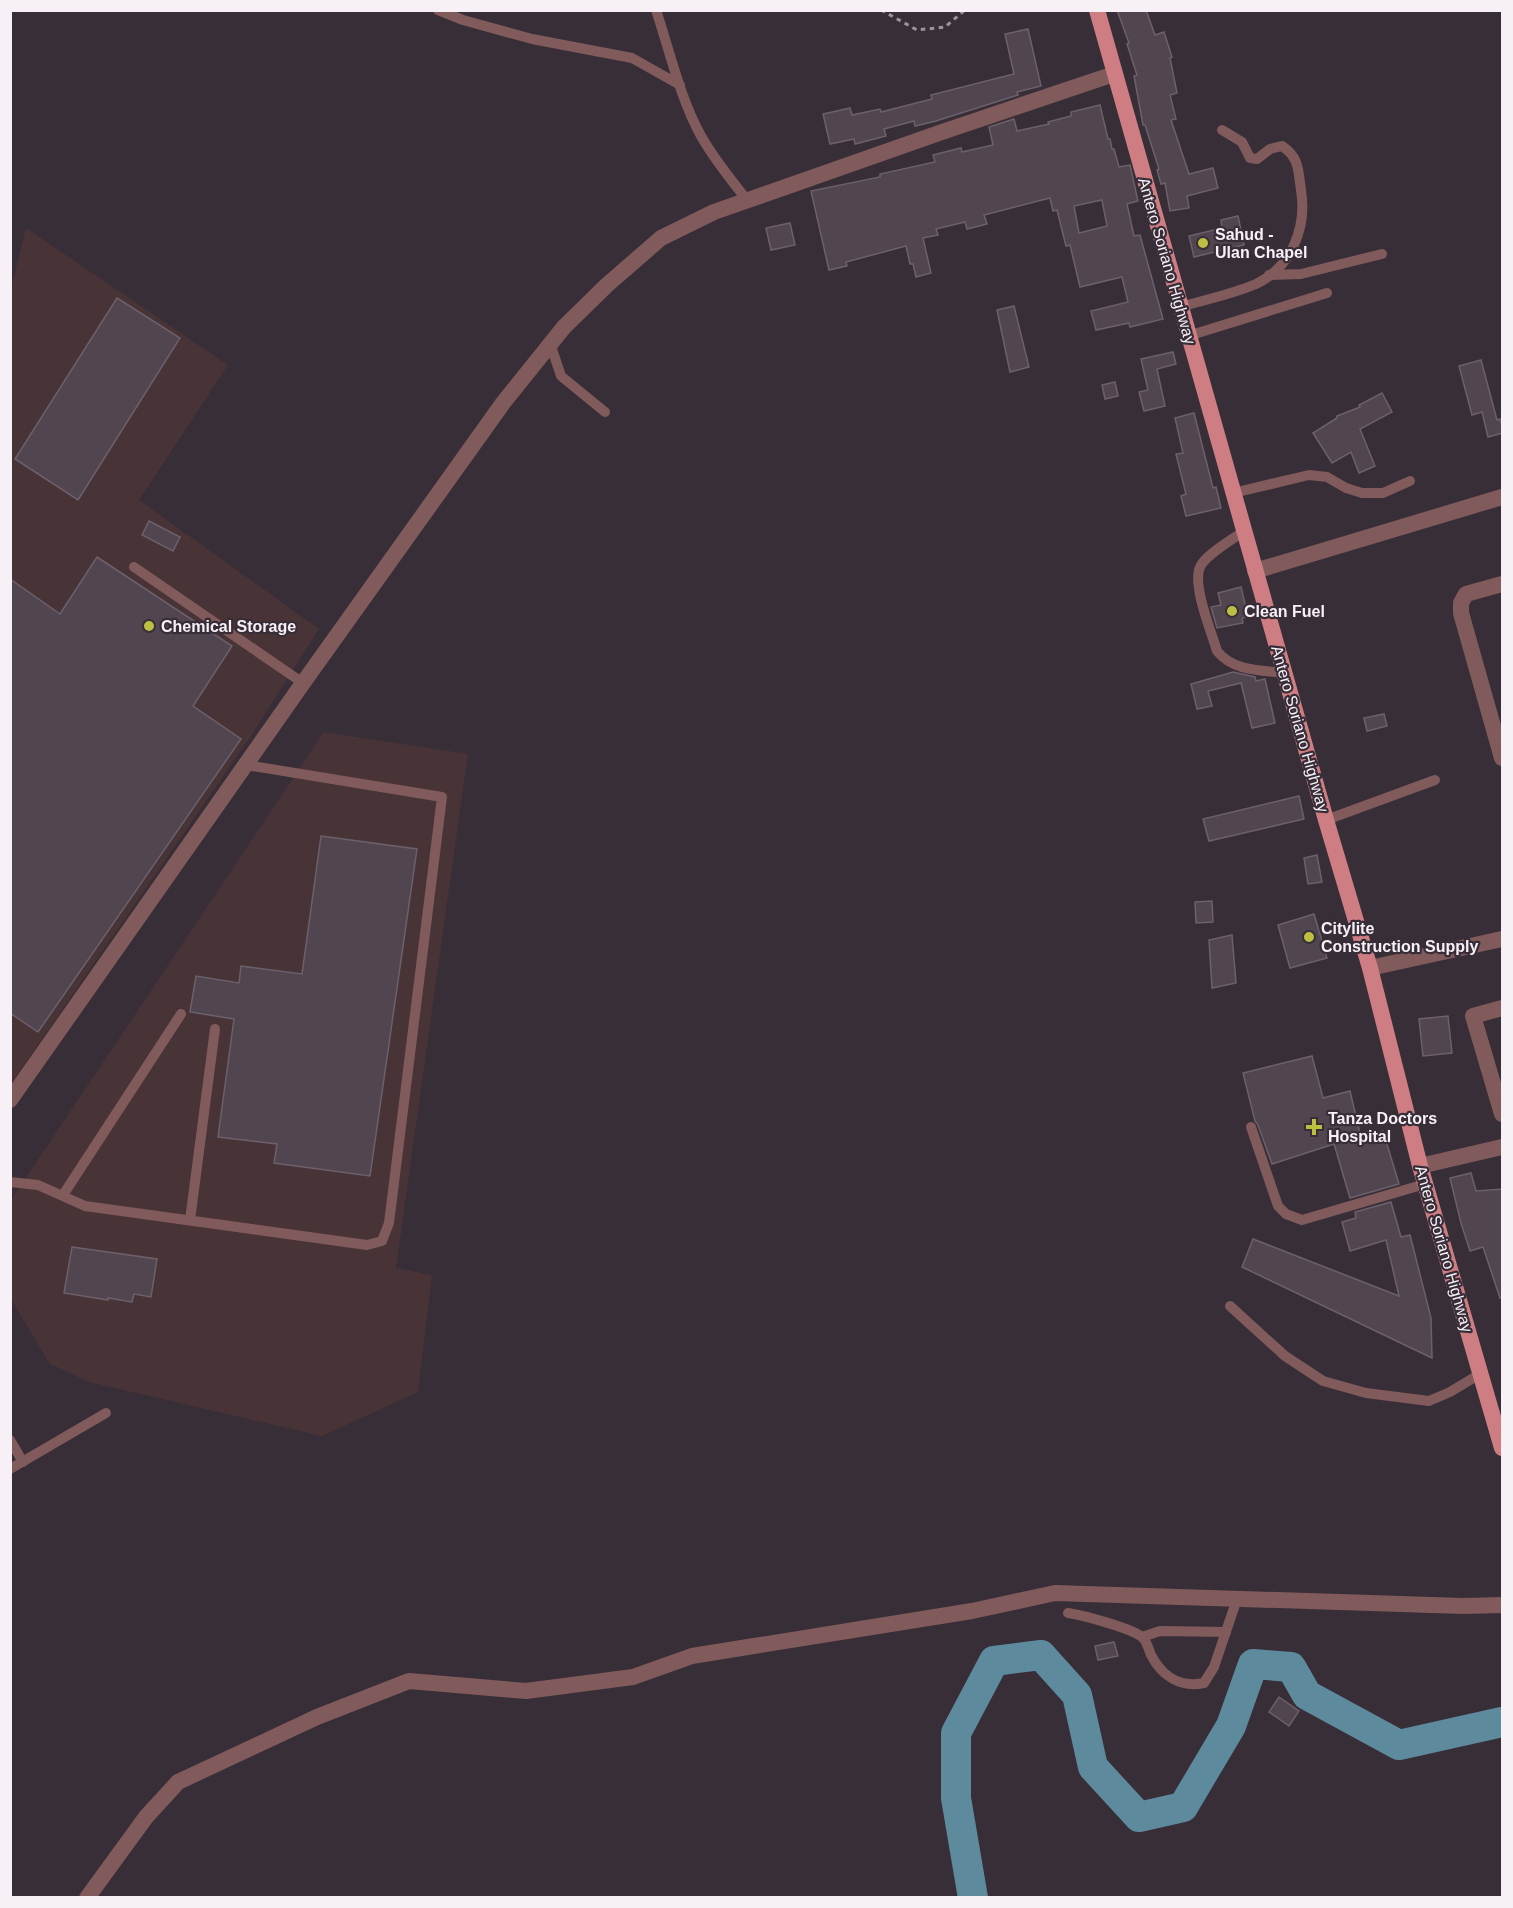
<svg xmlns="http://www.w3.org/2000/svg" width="1513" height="1908" font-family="Arial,sans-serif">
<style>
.industrial{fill:#483336}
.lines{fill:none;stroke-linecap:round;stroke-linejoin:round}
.river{stroke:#5e8a9d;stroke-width:30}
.building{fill:#514650;stroke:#6c606b;stroke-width:1.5;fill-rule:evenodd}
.path{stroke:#9c949c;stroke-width:3;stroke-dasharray:4.5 4.5;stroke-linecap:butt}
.service{stroke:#815a5b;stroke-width:10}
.minor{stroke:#815a5b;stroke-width:16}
.tertiary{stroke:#815a5b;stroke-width:16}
.primary{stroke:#ce7e82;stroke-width:16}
.poi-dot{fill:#bdbf43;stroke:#382e38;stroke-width:2}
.labels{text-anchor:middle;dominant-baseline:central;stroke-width:4.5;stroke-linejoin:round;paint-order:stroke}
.poi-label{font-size:16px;font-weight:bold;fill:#f7f0f7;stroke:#382e38;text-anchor:start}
.street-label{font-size:16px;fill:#f7f0f7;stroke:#382e38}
</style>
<rect width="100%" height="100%" fill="#382e38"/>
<g class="industrial">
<polygon points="26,228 228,365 139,500 319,629 251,736 11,1084 10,293"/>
<polygon points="324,732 468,754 396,1268 432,1275 418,1392 322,1436 89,1382 50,1364 11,1299 11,1200"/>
</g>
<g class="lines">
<polyline class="river" points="973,1898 956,1798 956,1733 994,1661 1041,1655 1077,1695 1093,1767 1139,1817 1183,1807 1231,1726 1253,1664 1291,1667 1307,1695 1399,1745 1502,1722"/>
</g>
<g class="building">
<polygon points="1117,10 1146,10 1155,35 1164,32 1172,57 1170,58 1177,93 1170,95 1176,119 1171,120 1189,174 1213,168 1218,188 1187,196 1189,208 1170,211 1165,183 1161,184 1157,170 1159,169 1145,125 1143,125 1134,76 1137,75 1127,44 1129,43"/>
<polygon points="1028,29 1041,86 1017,92 1018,95 936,121 915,126 914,121 884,129 886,136 855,144 854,139 830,144 823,114 850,108 852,115 880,109 881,112 932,99 931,95 1014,74 1005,34"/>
<path d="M1100 105 1108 139H1110L1112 149H1114L1119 167 1130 165 1138 201 1127 204 1134 236 1140 235 1163 319 1130 327 1129 323 1096 330 1091 311 1128 302 1122 277 1080 287 1070 245 1066 246 1057 210 1053 211 1050 198 984 215 987 224 967 229 965 222 936 229 938 235 923 238 931 273 916 277 913 264H910L906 246 846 262 847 266 829 270 811 191 880 177V174L935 162 933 155 961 148 962 152 993 145 989 127 1014 119 1017 131 1049 124 1048 122 1071 116V112ZM1102 200 1107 226 1079 233 1074 206Z"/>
<polygon points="1238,216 1244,245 1194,257 1189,236 1222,228 1221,220"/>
<polygon points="790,223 795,245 771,250 766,228"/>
<polygon points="117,298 180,338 78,500 15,459"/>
<polygon points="1014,306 1029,367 1010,372 997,310"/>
<polygon points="1173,352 1176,364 1157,369 1165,406 1144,411 1139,392 1148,390 1141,359"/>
<polygon points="1481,360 1497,420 1500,419 1503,429 1503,433 1488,437 1482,412 1472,415 1459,366"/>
<polygon points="1115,382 1118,396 1105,399 1102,385"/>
<polygon points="1382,393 1392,412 1360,429 1375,466 1359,473 1351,452 1332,463 1313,433 1337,418 1337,416 1360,407 1359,405"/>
<polygon points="1194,413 1213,488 1216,487 1221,508 1186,516 1181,496 1186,494 1176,454 1183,453 1175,418"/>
<polygon points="149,521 180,537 173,551 142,535"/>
<polygon points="97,557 232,646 193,706 241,739 38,1032 10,1013 10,579 60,614"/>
<polygon points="1241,587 1248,617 1242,618 1243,623 1217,628 1211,607 1221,605 1218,593"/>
<polygon points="1233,672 1255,677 1256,681 1265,679 1275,723 1252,728 1241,683 1208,691 1212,706 1197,709 1191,684"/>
<polygon points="1384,714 1387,726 1367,731 1364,718"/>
<polygon points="1299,796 1304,819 1209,841 1203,819"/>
<polygon points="321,836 417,849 370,1176 274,1163 277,1144 218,1137 234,1019 190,1012 196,976 239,983 241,966 302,974"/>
<polygon points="1317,855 1322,882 1308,884 1304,858"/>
<polygon points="1212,901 1213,922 1196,923 1195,902"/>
<polygon points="1314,914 1327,958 1290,968 1278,925"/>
<polygon points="1232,935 1236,983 1212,988 1209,940"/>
<polygon points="1448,1016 1452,1053 1423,1056 1419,1019"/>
<polygon points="1312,1056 1323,1098 1350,1091 1361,1138 1383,1131 1399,1184 1350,1198 1334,1144 1272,1164 1258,1125 1255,1121 1243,1073"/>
<polygon points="1471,1173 1476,1191 1503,1189 1503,1297 1500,1298 1483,1247 1470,1251 1461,1223 1450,1178"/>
<polygon points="1391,1202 1401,1237 1410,1235 1431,1318 1432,1358 1242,1267 1253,1239 1399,1296 1386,1240 1350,1251 1342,1222 1356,1218 1355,1212"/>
<polygon points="72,1247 157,1259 151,1297 134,1294 132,1302 108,1298 108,1300 64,1293"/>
<polygon points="1114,1642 1118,1656 1098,1660 1095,1646"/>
<polygon points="1279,1697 1299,1711 1289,1726 1269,1712"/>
</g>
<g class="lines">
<polyline class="path" points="881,10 917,30 945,27 965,10"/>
<g class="service">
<polyline points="438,10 463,20 532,39 632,58 680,85"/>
<path d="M656 10C670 52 680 98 701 136 714 159 731 180 747 200"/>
<polyline points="1269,275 1301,274 1382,254"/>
<path d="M1180 307C1204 300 1233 294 1256 284 1292 267 1307 227 1301 190 1298 171 1300 158 1282 146L1270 149 1257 159 1250 158 1242 142 1222 130"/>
<polyline points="1188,336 1327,293"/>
<polyline points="550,343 561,376 605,412"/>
<polyline points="1233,493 1309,475 1327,477 1346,488 1362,493 1383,493 1410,481"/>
<path d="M1244 531C1233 539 1205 555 1200 567 1192 585 1211 631 1217 651 1233 671 1259 670 1284 673"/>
<polyline points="134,567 303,683"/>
<polyline points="1326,820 1435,780"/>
<polyline points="1251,1127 1278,1206 1286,1214 1302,1220 1425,1184"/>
<polyline points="10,1182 38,1185 85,1206 367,1245 382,1241 389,1223 442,797 246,765"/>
<polyline points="63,1195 181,1014"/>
<polyline points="190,1220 215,1029"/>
<polyline points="1230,1306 1285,1356 1323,1381 1366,1393 1429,1401 1450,1392 1480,1374"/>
<polyline points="10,1440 23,1462"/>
<polyline points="10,1469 106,1413"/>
<path d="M1068 1613C1082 1615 1135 1629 1143 1638 1147 1642 1149 1650 1151 1655 1162 1676 1180 1688 1204 1683L1214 1667 1237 1599"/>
<polyline points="1142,1637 1160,1631 1226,1632"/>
</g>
<g class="minor">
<polyline points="1255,571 1502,497"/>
<polyline points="1502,584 1466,594 1461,603 1461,613 1502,758"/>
<polyline points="1370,968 1502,939"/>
<polyline points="1502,1008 1473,1016 1502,1114"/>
<polyline points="1420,1166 1502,1147"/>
<polyline points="87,1898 146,1817 178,1782 317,1717 409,1681 526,1691 633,1677 692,1656 972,1611 1055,1593 1463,1606 1502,1605"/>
</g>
<polyline class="tertiary" points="10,1100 303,683 503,403 564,327 607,285 661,238 714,212 942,132 1114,74"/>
<polyline class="primary" points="1097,10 1326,820 1370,968 1420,1166 1502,1448"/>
</g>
<g class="poi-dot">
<circle cx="1203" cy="243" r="6"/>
<circle cx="1232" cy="611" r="6"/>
<circle cx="149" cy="626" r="6"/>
<circle cx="1309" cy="937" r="6"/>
<path d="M1311 1118h6v6h6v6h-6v6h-6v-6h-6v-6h6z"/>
</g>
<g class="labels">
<g class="poi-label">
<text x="1215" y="234">Sahud -<tspan x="1215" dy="18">Ulan Chapel</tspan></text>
<text x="1244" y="611">Clean Fuel</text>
<text x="161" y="626">Chemical Storage</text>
<text x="1321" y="928">Citylite<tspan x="1321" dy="18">Construction Supply</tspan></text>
<text x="1328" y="1118">Tanza Doctors<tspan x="1328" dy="18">Hospital</tspan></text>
</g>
<g class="street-label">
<text transform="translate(1167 261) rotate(74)">Antero Soriano Highway</text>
<text transform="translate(1300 729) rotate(74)">Antero Soriano Highway</text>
<text transform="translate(1444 1249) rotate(74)">Antero Soriano Highway</text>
</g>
</g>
<rect width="1513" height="1908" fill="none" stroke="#f7f0f7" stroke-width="24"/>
</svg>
